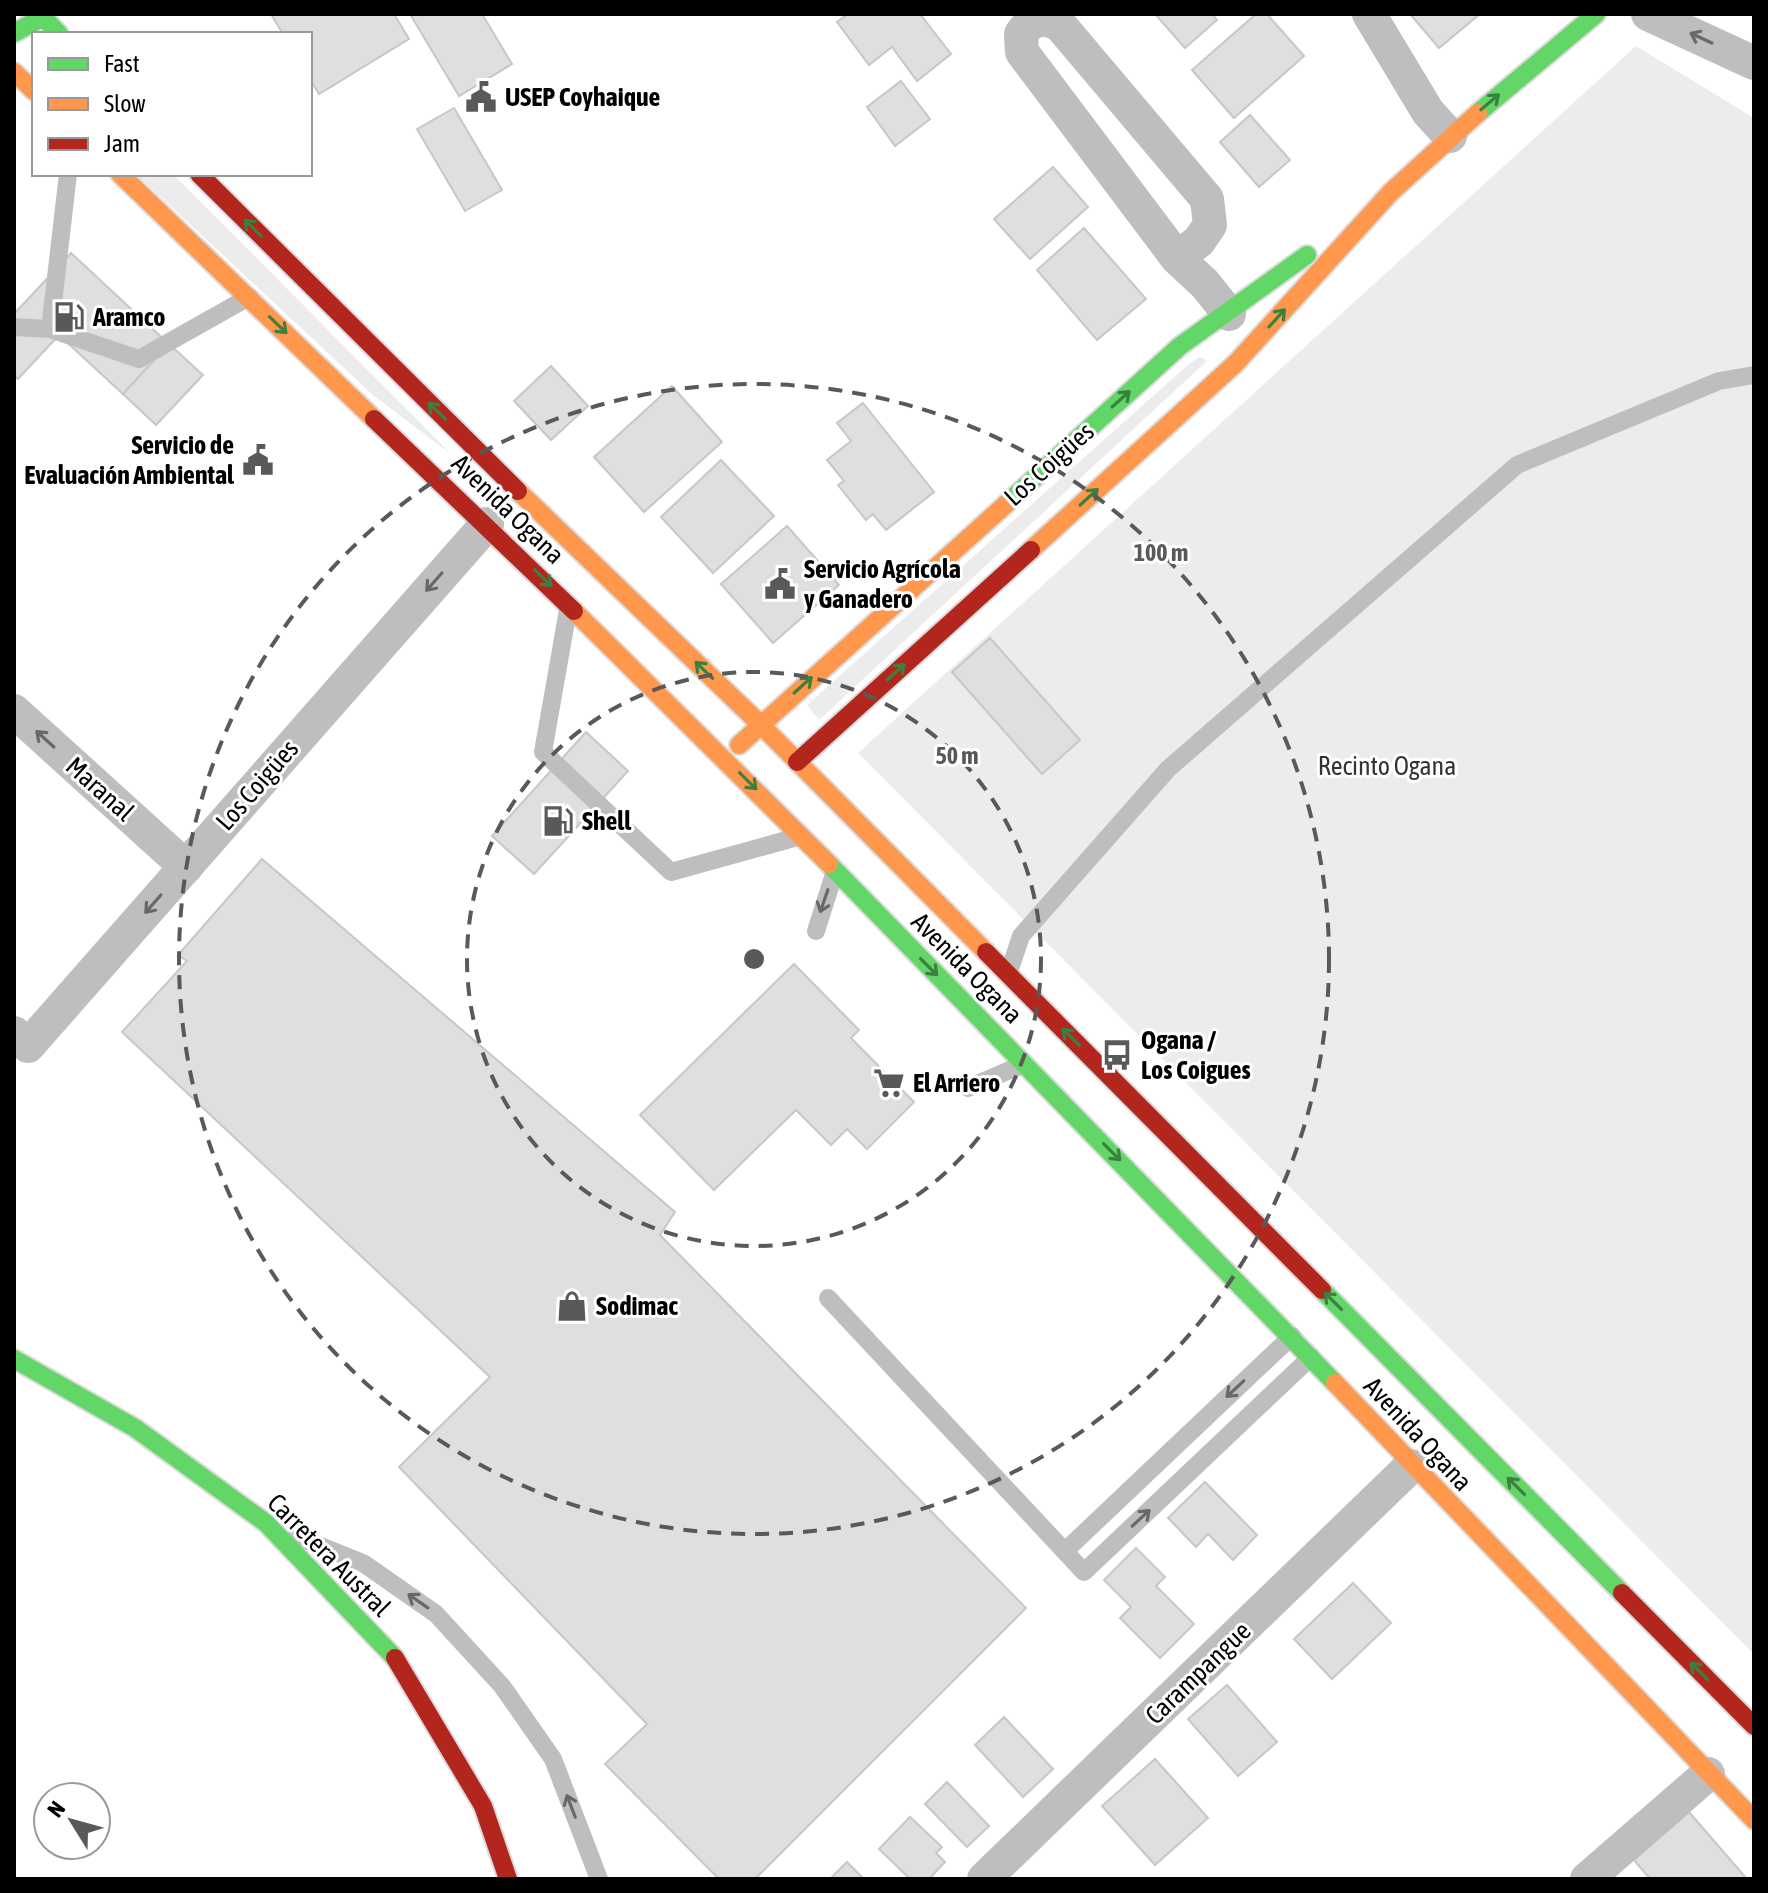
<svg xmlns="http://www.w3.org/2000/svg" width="1768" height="1893" font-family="'Asap Condensed',sans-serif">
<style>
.green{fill:#ececec}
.building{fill:#dfdfdf;stroke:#c7c7c7;stroke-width:2}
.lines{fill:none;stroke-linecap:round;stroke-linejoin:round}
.fast-casing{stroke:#dbdbdb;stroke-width:22}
.slow-casing{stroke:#dbdbdb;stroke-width:22}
.jam-casing{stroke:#dbdbdb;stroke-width:22}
.lane{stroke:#bebebe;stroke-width:18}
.street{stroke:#bebebe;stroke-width:34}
.fast{stroke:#63d668;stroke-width:18}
.slow{stroke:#ff974d;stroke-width:18}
.jam{stroke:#b3261e;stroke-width:18}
.oneway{stroke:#686868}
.oneway2{stroke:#3b803e}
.ring{fill:none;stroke:#595959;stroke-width:4;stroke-dasharray:14 10}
.labels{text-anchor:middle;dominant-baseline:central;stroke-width:6;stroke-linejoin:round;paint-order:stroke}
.poi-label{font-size:26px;font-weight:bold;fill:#000;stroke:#fff;text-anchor:start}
.street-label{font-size:26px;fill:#000;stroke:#fff}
.park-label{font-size:26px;fill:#333;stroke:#fff}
.centre{fill:#595959;stroke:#fff;stroke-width:4}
.ring-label{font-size:24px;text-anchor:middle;font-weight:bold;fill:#595959;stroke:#fff;stroke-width:6;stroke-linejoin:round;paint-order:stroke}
</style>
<rect width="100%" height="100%" fill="#fff"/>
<g class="green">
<polygon points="1636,46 1754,118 1754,1654 858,753"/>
<polygon points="136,174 173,174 452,455 373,395"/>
<polygon points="1200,357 1207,361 819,720 807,705 1190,363"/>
</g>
<g class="building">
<polygon points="271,14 394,14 409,39 319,94 310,79 310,34 283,34"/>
<polygon points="410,14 482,14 512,64 459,96"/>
<polygon points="848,14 920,14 951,54 917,81 892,47 869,65 837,22"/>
<polygon points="1155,14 1212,14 1217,20 1185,48"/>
<polygon points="1256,14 1267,14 1304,56 1234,118 1192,70"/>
<polygon points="1410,14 1480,14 1439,48"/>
<polygon points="901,81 930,119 895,146 867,107"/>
<polygon points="454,108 502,190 465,211 417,129"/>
<polygon points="1250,115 1290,160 1259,187 1220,142"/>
<polygon points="1053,167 1088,207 1030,259 994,219"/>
<polygon points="1084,228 1146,299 1097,340 1037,270"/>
<polygon points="71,253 169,344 123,394 59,335 18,379 14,375 14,314"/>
<polygon points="169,344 203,375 156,425 123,394"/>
<polygon points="551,366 588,406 551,440 514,401"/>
<polygon points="672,386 722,442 644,512 594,457"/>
<polygon points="863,403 934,492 886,530 873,514 866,520 838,485 844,481 827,460 851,441 837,423"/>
<polygon points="721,460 774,516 713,573 661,517"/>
<polygon points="787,526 839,585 773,643 721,584"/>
<polygon points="990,638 1080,740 1042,774 952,672"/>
<polygon points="586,732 628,771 534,874 492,836"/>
<polygon points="262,859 675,1212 660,1235 1026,1608 755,1879 719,1879 605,1764 647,1724 399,1467 490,1377 122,1032 187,961 178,955"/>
<polygon points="794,964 859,1030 851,1038 914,1102 867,1149 847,1129 831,1145 796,1110 714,1190 640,1115"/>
<polygon points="1205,1482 1257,1535 1233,1560 1208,1534 1196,1547 1168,1518"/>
<polygon points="1136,1548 1165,1577 1156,1586 1194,1624 1160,1658 1120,1618 1131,1607 1104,1580"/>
<polygon points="1353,1583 1391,1623 1332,1679 1294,1639"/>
<polygon points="1227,1685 1277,1742 1238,1776 1188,1719"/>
<polygon points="1004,1717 1053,1769 1023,1797 975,1745"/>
<polygon points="1155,1759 1208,1818 1155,1865 1102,1806"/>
<polygon points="947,1782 989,1826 967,1847 925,1804"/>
<polygon points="1689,1812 1747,1879 1650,1879 1634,1860"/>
<polygon points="910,1817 942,1847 936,1853 945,1862 929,1879 910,1879 879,1849"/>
<polygon points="847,1862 864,1879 830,1879"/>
</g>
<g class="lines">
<defs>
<g id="fast">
<polyline points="14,33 43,17 59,34"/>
<polyline points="1478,113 1596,14"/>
<polyline points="1005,505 1180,346 1307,255"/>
<polyline points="829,864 1335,1383"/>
<polyline points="1322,1290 1622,1593"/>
<polyline points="14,1359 135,1428 266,1523 395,1658"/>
</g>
<g id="slow">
<polyline points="14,72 34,91"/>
<polyline points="120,174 374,419"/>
<polyline points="518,491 760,724 986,952"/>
<polyline points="1031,550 1236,363 1391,192 1478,113"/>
<polyline points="574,611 829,864"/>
<polyline points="739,745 1005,505"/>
<polyline points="1335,1383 1754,1820"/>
</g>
<g id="jam">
<polyline points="199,174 518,491"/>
<polyline points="374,419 574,611"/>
<polyline points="797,762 1031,550"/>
<polyline points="986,952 1322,1290"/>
<polyline points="1622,1593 1754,1726"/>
<polyline points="395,1658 483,1806 508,1879"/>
</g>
</defs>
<use href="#fast" class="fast-casing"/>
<use href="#slow" class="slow-casing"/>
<use href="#jam" class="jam-casing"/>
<g class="lane">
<polyline points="14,327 50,329 68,174"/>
<polyline points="50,329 139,359 249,297"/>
<polyline points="568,610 543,752 671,872 801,836"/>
<polyline points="816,931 835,871"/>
<polyline points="1009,972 1021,936 1168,769 1517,465 1719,381 1754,375"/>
<polyline points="968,1088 1024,1064"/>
<polyline points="828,1298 1084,1572 1311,1357"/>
<polyline points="296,1536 363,1563 436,1614 502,1686 553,1759 599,1879"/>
<polyline points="1065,1551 1292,1336"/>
</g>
<g class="street">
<polyline points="1369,14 1428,112 1450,136"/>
<polyline points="1648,14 1754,63"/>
<path d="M1177 258 1199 241 1210 225 1207 199 1060 25C1044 16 1031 19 1021 34L1022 52 1177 258 1205 284 1229 314"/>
<polyline points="14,711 186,867"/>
<polyline points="14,1033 28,1046 487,524"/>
<polyline points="984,1879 1411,1466"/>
<polyline points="1587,1879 1708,1774"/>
</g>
<use href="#fast" class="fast"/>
<use href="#slow" class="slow"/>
<use href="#jam" class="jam"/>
</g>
<defs><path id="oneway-shaft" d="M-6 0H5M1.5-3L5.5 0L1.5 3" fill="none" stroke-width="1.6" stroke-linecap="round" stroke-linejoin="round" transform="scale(2)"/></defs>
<g class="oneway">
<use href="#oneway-shaft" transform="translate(1701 38) rotate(-155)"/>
<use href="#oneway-shaft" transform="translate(434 582) rotate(131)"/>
<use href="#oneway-shaft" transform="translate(45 739) rotate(-138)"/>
<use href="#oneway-shaft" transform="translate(824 901) rotate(109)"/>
<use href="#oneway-shaft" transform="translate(153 904) rotate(131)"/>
<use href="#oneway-shaft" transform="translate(1235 1389) rotate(137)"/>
<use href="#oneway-shaft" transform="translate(1141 1518) rotate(-43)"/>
<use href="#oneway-shaft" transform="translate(418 1601) rotate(-145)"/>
<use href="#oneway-shaft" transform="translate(571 1806) rotate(-111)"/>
</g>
<g class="oneway2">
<use href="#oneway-shaft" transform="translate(1490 102) rotate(-40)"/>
<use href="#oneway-shaft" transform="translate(253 228) rotate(-135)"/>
<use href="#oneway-shaft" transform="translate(1277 318) rotate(-48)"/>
<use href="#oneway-shaft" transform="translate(278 325) rotate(44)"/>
<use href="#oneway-shaft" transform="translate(1121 399) rotate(-42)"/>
<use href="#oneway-shaft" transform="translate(437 411) rotate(-135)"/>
<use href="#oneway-shaft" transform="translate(1089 497) rotate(-42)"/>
<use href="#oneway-shaft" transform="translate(543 578) rotate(44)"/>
<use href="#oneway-shaft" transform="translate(704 670) rotate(-136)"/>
<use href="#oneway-shaft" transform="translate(896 672) rotate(-42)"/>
<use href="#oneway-shaft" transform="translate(803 685) rotate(-42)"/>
<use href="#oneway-shaft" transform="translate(748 781) rotate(45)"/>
<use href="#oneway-shaft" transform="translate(929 967) rotate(45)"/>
<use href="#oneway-shaft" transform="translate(1071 1037) rotate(-135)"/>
<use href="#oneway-shaft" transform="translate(1112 1152) rotate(45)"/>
<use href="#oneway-shaft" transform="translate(1333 1301) rotate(-135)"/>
<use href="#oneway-shaft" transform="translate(1516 1486) rotate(-135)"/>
<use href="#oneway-shaft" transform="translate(1699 1671) rotate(-135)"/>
</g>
<g class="ring">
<circle cx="754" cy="959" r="287"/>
<circle cx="754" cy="959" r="575"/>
</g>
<defs>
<symbol id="civic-bare" viewBox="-9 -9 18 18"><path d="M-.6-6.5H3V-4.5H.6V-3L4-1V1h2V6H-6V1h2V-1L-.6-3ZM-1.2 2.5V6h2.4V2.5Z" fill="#595959" stroke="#fff" stroke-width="2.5" paint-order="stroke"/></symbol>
<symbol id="fuel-bare" viewBox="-9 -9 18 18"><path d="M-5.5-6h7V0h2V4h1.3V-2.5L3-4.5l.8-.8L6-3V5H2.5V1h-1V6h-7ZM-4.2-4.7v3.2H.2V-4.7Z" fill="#595959" stroke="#fff" stroke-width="2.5" paint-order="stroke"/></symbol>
<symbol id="bus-bare" viewBox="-9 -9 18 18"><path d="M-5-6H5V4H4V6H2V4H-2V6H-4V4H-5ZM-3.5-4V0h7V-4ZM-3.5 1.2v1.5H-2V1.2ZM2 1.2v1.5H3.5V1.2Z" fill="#595959" stroke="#fff" stroke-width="2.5" paint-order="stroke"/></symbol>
<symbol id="supermarket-bare" viewBox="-9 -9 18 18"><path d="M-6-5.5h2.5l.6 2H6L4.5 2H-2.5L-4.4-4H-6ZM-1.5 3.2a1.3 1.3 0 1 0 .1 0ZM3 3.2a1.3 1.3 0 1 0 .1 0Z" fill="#595959" stroke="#fff" stroke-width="2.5" paint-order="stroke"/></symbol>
<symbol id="shop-bare" viewBox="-9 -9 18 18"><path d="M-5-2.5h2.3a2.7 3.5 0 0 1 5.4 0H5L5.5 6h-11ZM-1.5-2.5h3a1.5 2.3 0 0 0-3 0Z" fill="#595959" stroke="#fff" stroke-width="2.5" paint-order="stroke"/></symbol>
</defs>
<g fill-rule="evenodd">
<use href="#civic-bare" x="459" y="75" width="44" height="44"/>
<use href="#fuel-bare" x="47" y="295" width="44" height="44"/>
<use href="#civic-bare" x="236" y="438" width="44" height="44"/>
<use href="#civic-bare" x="758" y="562" width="44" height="44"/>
<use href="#fuel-bare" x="536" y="799" width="44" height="44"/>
<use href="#bus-bare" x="1095" y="1033" width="44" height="44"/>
<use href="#supermarket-bare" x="867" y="1061" width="44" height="44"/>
<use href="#shop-bare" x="550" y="1284" width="44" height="44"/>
</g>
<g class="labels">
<g class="poi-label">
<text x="505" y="97">USEP Coyhaique</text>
<text x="93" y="317">Aramco</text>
<text x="234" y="445" text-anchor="end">Servicio de<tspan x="234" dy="30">Evaluación Ambiental</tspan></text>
<text x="804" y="569">Servicio Agrícola<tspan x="804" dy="30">y Ganadero</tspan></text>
<text x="582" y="821">Shell</text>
<text x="1141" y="1040">Ogana /<tspan x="1141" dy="30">Los Coigues</tspan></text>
<text x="913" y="1083">El Arriero</text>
<text x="596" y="1306">Sodimac</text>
</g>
<g class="street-label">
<text transform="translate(1049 464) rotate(-42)">Los Coigües</text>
<text transform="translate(508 509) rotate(44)">Avenida Ogana</text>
<text transform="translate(257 785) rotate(-49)">Los Coigües</text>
<text transform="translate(100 789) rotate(42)">Maranal</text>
<text transform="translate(967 968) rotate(45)">Avenida Ogana</text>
<text transform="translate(1418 1434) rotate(47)">Avenida Ogana</text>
<text transform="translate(329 1555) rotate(45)">Carretera Austral</text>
<text transform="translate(1198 1673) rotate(-44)">Carampangue</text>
</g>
<g class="park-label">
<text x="1387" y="766">Recinto Ogana</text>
</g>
</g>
<circle cx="754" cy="959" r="12" class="centre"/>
<g class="ring-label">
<text x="1161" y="561">100 m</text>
<text x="957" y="764">50 m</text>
</g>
<rect width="1768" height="1893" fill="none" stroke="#000000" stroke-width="32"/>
<rect x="32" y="32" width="280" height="144" fill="#ffffff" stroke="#999999" stroke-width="2"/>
<rect x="48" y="58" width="40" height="12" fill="#63d668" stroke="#999999" stroke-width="2"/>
<text x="104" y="72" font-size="24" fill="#000000">Fast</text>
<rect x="48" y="98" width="40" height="12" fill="#ff974d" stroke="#999999" stroke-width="2"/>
<text x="104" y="112" font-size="24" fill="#000000">Slow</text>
<rect x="48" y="138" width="40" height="12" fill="#b3261e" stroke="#999999" stroke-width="2"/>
<text x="104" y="152" font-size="24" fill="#000000">Jam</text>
<g transform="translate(72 1821) rotate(307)"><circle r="38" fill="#ffffff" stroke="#999999" stroke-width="2"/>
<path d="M0-6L14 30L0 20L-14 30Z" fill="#595959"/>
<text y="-12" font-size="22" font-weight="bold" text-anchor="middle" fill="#000000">N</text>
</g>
</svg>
